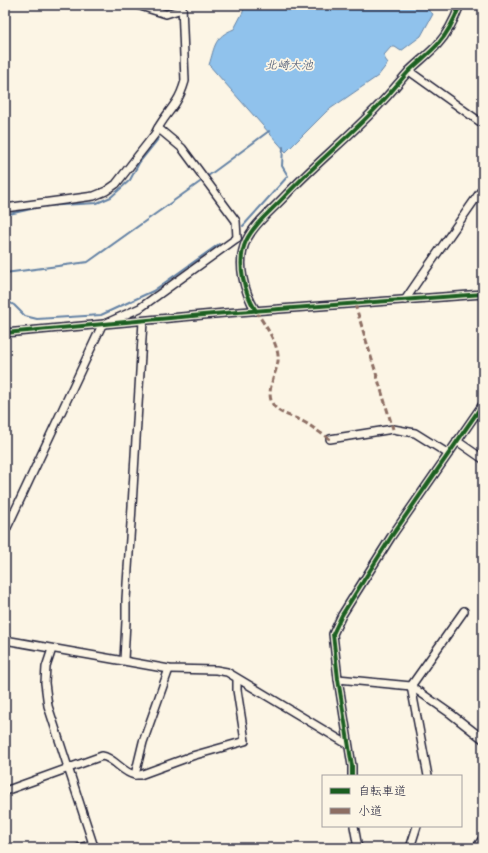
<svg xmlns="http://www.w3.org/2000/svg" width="488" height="853" viewBox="0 0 488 853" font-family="Kalam,'Klee One',sans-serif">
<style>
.water{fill:#90c2ec;stroke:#6482a5}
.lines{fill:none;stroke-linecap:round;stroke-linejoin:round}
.stream{stroke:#6482a5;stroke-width:2}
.minor-casing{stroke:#22223b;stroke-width:10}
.minor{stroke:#fcf5e5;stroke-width:7}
.quiet{stroke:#8d6e63;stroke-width:3;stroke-dasharray:6 3;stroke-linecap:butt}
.cycleway-casing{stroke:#fcf5e5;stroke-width:6}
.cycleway{stroke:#1b5e20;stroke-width:4}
.labels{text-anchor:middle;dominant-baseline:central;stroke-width:3.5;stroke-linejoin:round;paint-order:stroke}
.water-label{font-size:12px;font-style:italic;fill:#435270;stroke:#fcf5e5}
</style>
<rect width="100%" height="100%" fill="#fcf5e5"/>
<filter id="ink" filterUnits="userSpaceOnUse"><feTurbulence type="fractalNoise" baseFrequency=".025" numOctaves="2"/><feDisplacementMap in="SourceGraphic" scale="8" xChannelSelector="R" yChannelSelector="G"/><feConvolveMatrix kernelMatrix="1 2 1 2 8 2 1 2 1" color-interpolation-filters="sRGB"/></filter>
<g filter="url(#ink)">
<path class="water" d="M244 5H422L433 14 421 36 401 51 395 47H391L384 55 385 59 388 63 378 76 327 111 286 152 209 65C215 46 214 37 234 29L243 12Z"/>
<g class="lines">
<g class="stream">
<polyline points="208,176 269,131"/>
<polyline points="5,215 44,206 97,203 111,197 130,180 139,163 159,138"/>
<polyline points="243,226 288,176 282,166 283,147"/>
<polyline points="5,273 88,262 200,182"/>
<polyline points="5,300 14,305 25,316 37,319 101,315 153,291 219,244"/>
<polyline points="5,517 7,516"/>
</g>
<defs>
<g id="minor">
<polyline points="137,5 166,14 182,9"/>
<polyline points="409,71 483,124"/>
<polyline points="158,128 182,148 236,221 237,238"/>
<path d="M5 208 94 196 106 191 116 184 155 134C160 122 169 113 176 102 180 96 183 88 185 81L182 5"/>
<polyline points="405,300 420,278 483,188"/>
<path d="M256 311C244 292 236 263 246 241 254 224 272 210 285 196 315 164 349 137 379 105 390 94 399 82 409 71 418 62 429 54 438 44 448 33 455 18 460 5"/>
<polyline points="5,333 225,313 483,294"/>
<polyline points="330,439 393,429 415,433 447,453"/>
<polyline points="457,441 483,459"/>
<polyline points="5,532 102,325 140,308 237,238"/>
<polyline points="5,640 169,669 216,670 227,672 342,741 348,744"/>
<polyline points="52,649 46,667 45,683 48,706 93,844 96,848"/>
<polyline points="124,660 126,621 126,599 131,523 143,321"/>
<polyline points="338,679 411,686 451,714 483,739"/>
<polyline points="135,775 140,775 192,756 245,741 237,690 237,679"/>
<polyline points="352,776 352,766 338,679 333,634 342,615 391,537 483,404"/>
<polyline points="428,776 411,686 464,611"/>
<path d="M5 791 102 756C115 758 122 773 135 775L143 742 169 669"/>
<polyline points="354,826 358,848"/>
<polyline points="79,848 93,844"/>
<polyline points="410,848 417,826"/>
<polyline points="476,848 483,838"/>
</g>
</defs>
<use href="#minor" class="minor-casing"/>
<use href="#minor" class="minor"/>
<g class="quiet">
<polyline points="355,304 393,429"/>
<path d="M256 311C264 324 280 345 278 361 276 375 264 393 274 406 282 416 294 416 304 422 313 427 321 434 330 439"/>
</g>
<defs>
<g id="cycleway">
<path d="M256 311C244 292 236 263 246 241 254 224 272 210 285 196 315 164 349 137 379 105 390 94 399 82 409 71 418 62 429 54 438 44 448 33 455 18 460 5"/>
<polyline points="5,333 225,313 483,294"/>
<polyline points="352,776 352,766 338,679 333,634 342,615 391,537 483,404"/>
</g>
</defs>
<use href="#cycleway" class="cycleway-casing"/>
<use href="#cycleway" class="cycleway"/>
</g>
</g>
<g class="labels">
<g class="water-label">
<text x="289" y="65">北崎大池</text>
</g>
</g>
<rect width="488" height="853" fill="none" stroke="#fcf5e5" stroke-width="20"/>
<rect x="10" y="10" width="468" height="833" fill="none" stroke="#22223b" stroke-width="1.5" filter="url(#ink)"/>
<rect x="322" y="775" width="140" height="52" fill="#fcf5e5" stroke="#a5a1a1"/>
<rect x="330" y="788" width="20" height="6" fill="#1b5e20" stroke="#a5a1a1"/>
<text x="358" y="795" font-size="12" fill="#22223b">自転車道</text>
<rect x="330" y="808" width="20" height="6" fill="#8d6e63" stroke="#a5a1a1"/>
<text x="358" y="815" font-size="12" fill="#22223b">小道</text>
</svg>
